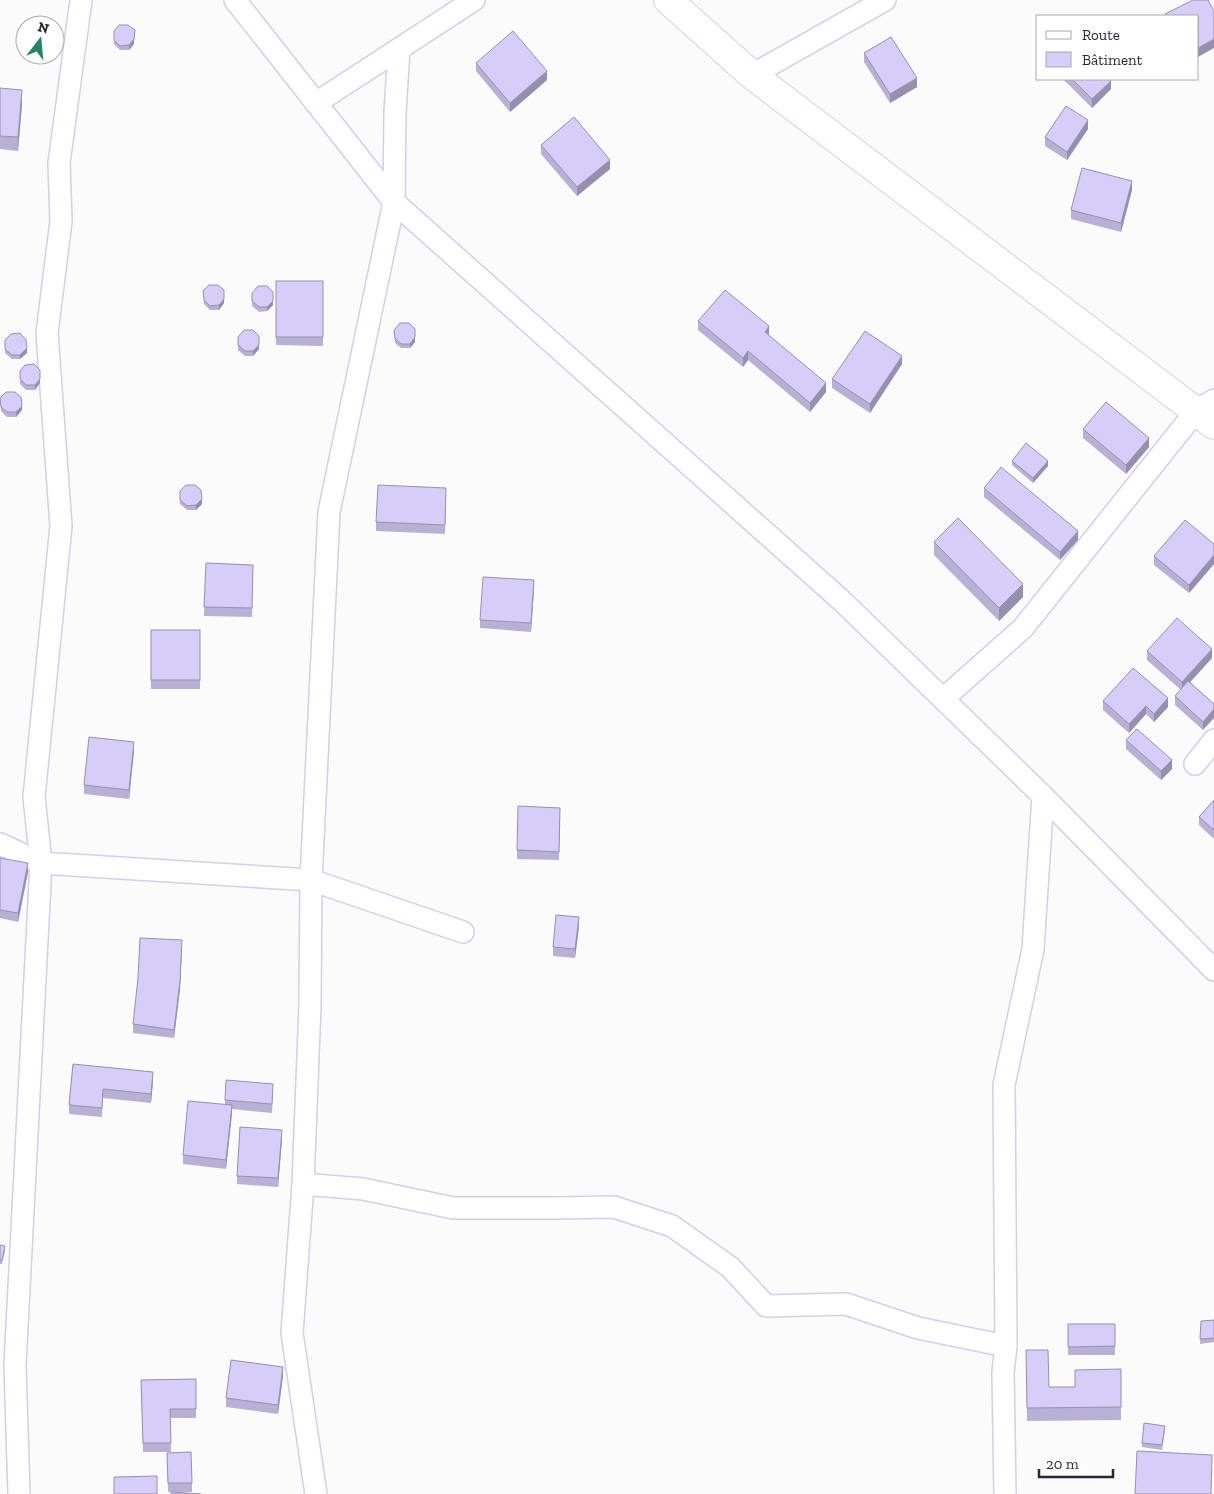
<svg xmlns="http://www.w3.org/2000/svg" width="1214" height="1494" viewBox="0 0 1214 1494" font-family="'Zilla Slab',serif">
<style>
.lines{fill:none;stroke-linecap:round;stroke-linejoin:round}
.street-casing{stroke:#d4cdef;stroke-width:24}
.highway-casing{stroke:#d4cdef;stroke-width:30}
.street{stroke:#fff;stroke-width:21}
.highway{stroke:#fff;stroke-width:28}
.wall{fill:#b8b0d5}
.shaded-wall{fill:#9690ae}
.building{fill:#d6cdf8;stroke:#9690ae}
</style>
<rect width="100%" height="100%" fill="#fbfbfb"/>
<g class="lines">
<defs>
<g id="street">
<polyline points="235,0 394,202 841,600 1043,796 1214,970"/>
<polyline points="752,75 885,0"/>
<polyline points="316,103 474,0"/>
<polyline points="943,699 1023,628 1196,411 1214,400"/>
<polyline points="1195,764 1214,740"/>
<polyline points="0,844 41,863 311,880 463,932"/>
<polyline points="303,1184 363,1189 453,1208 557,1208 614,1207 672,1226 730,1267 766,1306 846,1304 918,1328 1006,1346"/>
<polyline points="19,1494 15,1365 41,863 34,797 61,526 47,333 61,221 59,163 81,0"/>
<polyline points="316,1494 292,1333 303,1184 310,1005 311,880 329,512 394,202 395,113 399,49"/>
<polyline points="1005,1494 1003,1372 1006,1346 1004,1085 1033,949 1043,796"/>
</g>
<polyline id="highway" points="668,0 752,75 1214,425"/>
</defs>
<use href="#street" class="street-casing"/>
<use href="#highway" class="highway-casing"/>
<use href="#street" class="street"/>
<use href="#highway" class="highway"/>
</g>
<g class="wall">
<polygon points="135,30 134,44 129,50 120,50 114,44 114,31"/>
<polygon points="864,53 917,87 890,103 864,62"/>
<polygon points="476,63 547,80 510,112 476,71"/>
<polygon points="1063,79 1109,79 1111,89 1092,108"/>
<polygon points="0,88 22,104 18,151 0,149"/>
<polygon points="1088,129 1067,160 1045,146 1045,137"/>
<polygon points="541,145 610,169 577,196 541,154"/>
<polygon points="1132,190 1121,232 1071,219 1071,210"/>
<polygon points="276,281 323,281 323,346 276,345"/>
<polygon points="203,291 224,303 219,310 210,310 204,304"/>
<polygon points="252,293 273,305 267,311 259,312 252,306"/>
<polygon points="698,321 769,335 826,392 810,412 748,360 743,367 698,330"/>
<polygon points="394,330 415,342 410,348 401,348 395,343"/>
<polygon points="238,337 259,349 253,356 245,356 238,350"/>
<polygon points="5,340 27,353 20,359 12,359 5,353"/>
<polygon points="902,364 870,413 832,388 832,379"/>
<polygon points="20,371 40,383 35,390 26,390 20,384"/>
<polygon points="0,398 22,410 16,417 7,417 1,411"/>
<polygon points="1083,429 1149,447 1126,474 1083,438"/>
<polygon points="1012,461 1048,466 1033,483 1012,465"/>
<polygon points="984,488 1078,540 1060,560 984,497"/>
<polygon points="180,491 202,504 196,510 187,510 180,504"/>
<polygon points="446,497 445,534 376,531 376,522"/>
<polygon points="934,542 1023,597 999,621 934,555"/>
<polygon points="1214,544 1214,564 1189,593 1154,565 1154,556"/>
<polygon points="206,563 253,565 252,617 204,616"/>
<polygon points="534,589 531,632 480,628 480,620"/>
<rect x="151" y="630" width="49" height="59"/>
<polygon points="1147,651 1212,658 1190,682 1214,704 1203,730 1175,705 1175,696 1181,690 1147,660"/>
<polygon points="1103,701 1168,707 1154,722 1146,714 1129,733 1103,710"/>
<polygon points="1126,740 1172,769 1161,780 1126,749"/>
<polygon points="134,751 129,799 84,794 84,785"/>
<polygon points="1214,800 1214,839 1199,825 1199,817"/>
<polygon points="560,817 559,860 517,859 517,850"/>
<polygon points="0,858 28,872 18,922 0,918"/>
<polygon points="579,926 575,958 553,956 553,947"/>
<polygon points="182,949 180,989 174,1038 133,1033 133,1024"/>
<polygon points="73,1064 153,1081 151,1103 103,1098 102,1117 69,1114 69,1105"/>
<polygon points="273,1093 272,1113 232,1109 226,1169 183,1164 183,1155 225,1104 225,1100"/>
<polygon points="282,1139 278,1187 237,1184 237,1176"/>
<polygon points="0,1245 5,1251 2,1264 0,1264"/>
<polygon points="1214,1320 1214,1342 1200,1344 1201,1321"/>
<polygon points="1068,1324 1115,1346 1115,1355 1068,1355"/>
<polygon points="1026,1350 1049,1387 1075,1387 1121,1407 1121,1420 1027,1421"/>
<polygon points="283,1376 278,1414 226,1407 226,1398"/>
<polygon points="196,1379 196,1418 170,1418 171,1452 143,1452 141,1380"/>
<polygon points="1165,1430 1162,1450 1142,1447 1142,1443"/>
<polygon points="167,1453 192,1483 192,1492 168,1492"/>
</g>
<g class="shaded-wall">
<polygon points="134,39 134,44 129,50 129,45"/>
<polygon points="1214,39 1214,48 1198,57 1198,48"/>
<polygon points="547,71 547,80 510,112 510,103"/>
<polygon points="917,78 917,87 890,103 890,94"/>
<polygon points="1111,81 1111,89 1092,108 1092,99"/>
<polygon points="22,90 22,104 18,151 18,137"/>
<polygon points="1088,120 1088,129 1067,160 1067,152"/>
<polygon points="610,160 610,169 577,196 577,187"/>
<polygon points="1132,181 1132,190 1121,232 1121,223"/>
<polygon points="224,299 224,303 219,310 219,305"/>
<polygon points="273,301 273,305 267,311 267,307"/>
<polygon points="769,326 769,335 765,332"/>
<polygon points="415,337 415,342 410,348 410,344"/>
<polygon points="259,345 259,349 253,356 253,351"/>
<polygon points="27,348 27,353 20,359 20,355"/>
<polygon points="748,351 748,360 743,367 743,358"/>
<polygon points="902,356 902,364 870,413 870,404"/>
<polygon points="40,379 40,383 35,390 35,385"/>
<polygon points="826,383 826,392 810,412 810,403"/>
<polygon points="22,406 22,410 16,417 16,412"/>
<polygon points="1149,438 1149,447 1126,474 1126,465"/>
<polygon points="1048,461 1048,466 1033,483 1033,478"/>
<polygon points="202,499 202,504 196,510 196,505"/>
<polygon points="1078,531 1078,540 1060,560 1060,552"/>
<polygon points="1214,555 1214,564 1189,593 1189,585"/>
<polygon points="534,580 534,589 531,632 531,623"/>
<polygon points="1023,584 1023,597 999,621 999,608"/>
<polygon points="1212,649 1212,658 1182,691 1182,682"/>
<polygon points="1168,698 1168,707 1154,722 1154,714"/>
<polygon points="1146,706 1146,714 1129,733 1129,724"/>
<polygon points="1214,709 1214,718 1203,730 1203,722"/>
<polygon points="134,742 134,751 129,799 129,790"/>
<polygon points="1172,760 1172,769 1161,780 1161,771"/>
<polygon points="28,863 28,872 18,922 18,913"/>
<polygon points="579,917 579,926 575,958 575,949"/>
<polygon points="182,940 180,989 174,1038 174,1030"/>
<polygon points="153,1072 153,1081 151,1103 151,1094"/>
<polygon points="232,1105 232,1114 226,1169 226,1160"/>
<polygon points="282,1130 282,1139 278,1187 278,1178"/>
<polygon points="283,1367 283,1376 278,1414 278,1405"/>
</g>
<g class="building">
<polygon points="1193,0 1208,0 1214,11 1214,39 1198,48 1198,16 1166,16 1165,14"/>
<polygon points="119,25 128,25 135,30 134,39 129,45 120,46 114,40 114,31"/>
<polygon points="513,31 547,71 510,103 476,63"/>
<polygon points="891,37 917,78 890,94 864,53"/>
<polygon points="1072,79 1109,79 1111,81 1092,99"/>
<polygon points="0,88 22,90 18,137 0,136"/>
<polygon points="1066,106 1088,120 1067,152 1045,137"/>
<polygon points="574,117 610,160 577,187 541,145"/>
<polygon points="1082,168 1132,181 1121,223 1071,210"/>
<rect x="276" y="281" width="47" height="56"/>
<polygon points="209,285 218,285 224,290 224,299 219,305 210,306 204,300 203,291"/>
<polygon points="258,286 267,286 273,292 273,301 267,307 259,307 252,301 252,293"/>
<polygon points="725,290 769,326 765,332 826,383 810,403 748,351 743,358 698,321"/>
<polygon points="400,323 409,323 415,329 415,337 410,344 401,344 395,338 394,330"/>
<polygon points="244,330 253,330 259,336 259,345 253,351 245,351 238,345 238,337"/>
<polygon points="865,331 902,356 870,404 832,379"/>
<polygon points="20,333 26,340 27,348 20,355 12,355 5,349 5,340 11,334"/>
<polygon points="34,364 40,370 40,379 35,385 26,385 20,379 20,371 25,365"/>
<polygon points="6,392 15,392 21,397 22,406 16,412 7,412 1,407 0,398"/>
<polygon points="1106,402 1149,438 1126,465 1083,429"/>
<polygon points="1026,443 1048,461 1033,478 1012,461"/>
<polygon points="1001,467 1078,531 1060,552 984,488"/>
<polygon points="186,485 195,485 201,490 202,499 196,505 187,506 180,500 180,491"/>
<polygon points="378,485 446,488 445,525 376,522"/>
<polygon points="958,518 1023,584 999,608 934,542"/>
<polygon points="1185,520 1214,544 1214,555 1189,585 1154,556"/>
<polygon points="206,563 253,565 252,608 204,607"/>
<polygon points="483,577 534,580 531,623 480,620"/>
<polygon points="1177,618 1212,649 1182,682 1147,651"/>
<rect x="151" y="630" width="49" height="50"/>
<polygon points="1133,668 1168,698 1154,714 1146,706 1129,724 1103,701"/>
<polygon points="1188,681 1214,704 1214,709 1203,722 1175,696"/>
<polygon points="1137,729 1172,760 1161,771 1126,740"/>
<polygon points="89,737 134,742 129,790 84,785"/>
<polygon points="1214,800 1214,830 1199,817"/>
<polygon points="518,806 560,808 559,852 517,850"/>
<polygon points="0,858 28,863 18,913 0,910"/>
<polygon points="556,915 579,917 575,949 553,947"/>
<polygon points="140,938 182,940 180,981 174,1030 133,1024 138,978"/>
<polygon points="73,1064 153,1072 151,1094 103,1089 102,1108 69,1105"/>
<polygon points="226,1080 273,1084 272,1104 225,1100"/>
<polygon points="188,1101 232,1105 226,1160 183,1155"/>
<polygon points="240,1127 282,1130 278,1178 237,1176"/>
<polygon points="0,1245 5,1246 2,1260 0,1260"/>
<polygon points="1214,1320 1214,1338 1200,1339 1201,1321"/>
<polygon points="1068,1324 1115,1324 1115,1346 1068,1347"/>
<polygon points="1026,1350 1048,1350 1049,1387 1075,1387 1075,1370 1121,1369 1121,1407 1027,1408"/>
<polygon points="231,1360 283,1367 278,1405 226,1398"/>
<polygon points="196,1379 196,1409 170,1409 171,1443 143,1443 141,1380"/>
<polygon points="1144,1423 1165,1426 1162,1445 1142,1443"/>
<polygon points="1137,1451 1212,1455 1211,1494 1135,1494"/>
<polygon points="191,1452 192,1483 168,1483 167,1453"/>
<polygon points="157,1476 157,1494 114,1494 114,1477"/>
<polygon points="171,1492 201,1494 171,1494"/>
</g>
<rect x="1036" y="15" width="162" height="65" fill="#ffffff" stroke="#aaa9ae"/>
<rect x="1046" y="31" width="25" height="8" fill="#ffffff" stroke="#aaa9ae"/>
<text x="1082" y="40" font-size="15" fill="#2a2734">Route</text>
<rect x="1046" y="52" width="25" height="15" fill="#d6cdf8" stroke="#aaa9ae"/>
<text x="1082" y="65" font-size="15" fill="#2a2734">Bâtiment</text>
<g transform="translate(40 40) rotate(16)"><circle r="24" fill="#ffffff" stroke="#aaa9ae"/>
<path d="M0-4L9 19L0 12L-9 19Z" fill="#238762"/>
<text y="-8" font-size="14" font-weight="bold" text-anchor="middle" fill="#2a2734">N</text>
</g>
<path d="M1039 1469v8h74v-8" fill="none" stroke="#2a2734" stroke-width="2.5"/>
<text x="1046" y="1469" font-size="15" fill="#2a2734" stroke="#ffffff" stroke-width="4" paint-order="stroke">20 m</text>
</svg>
